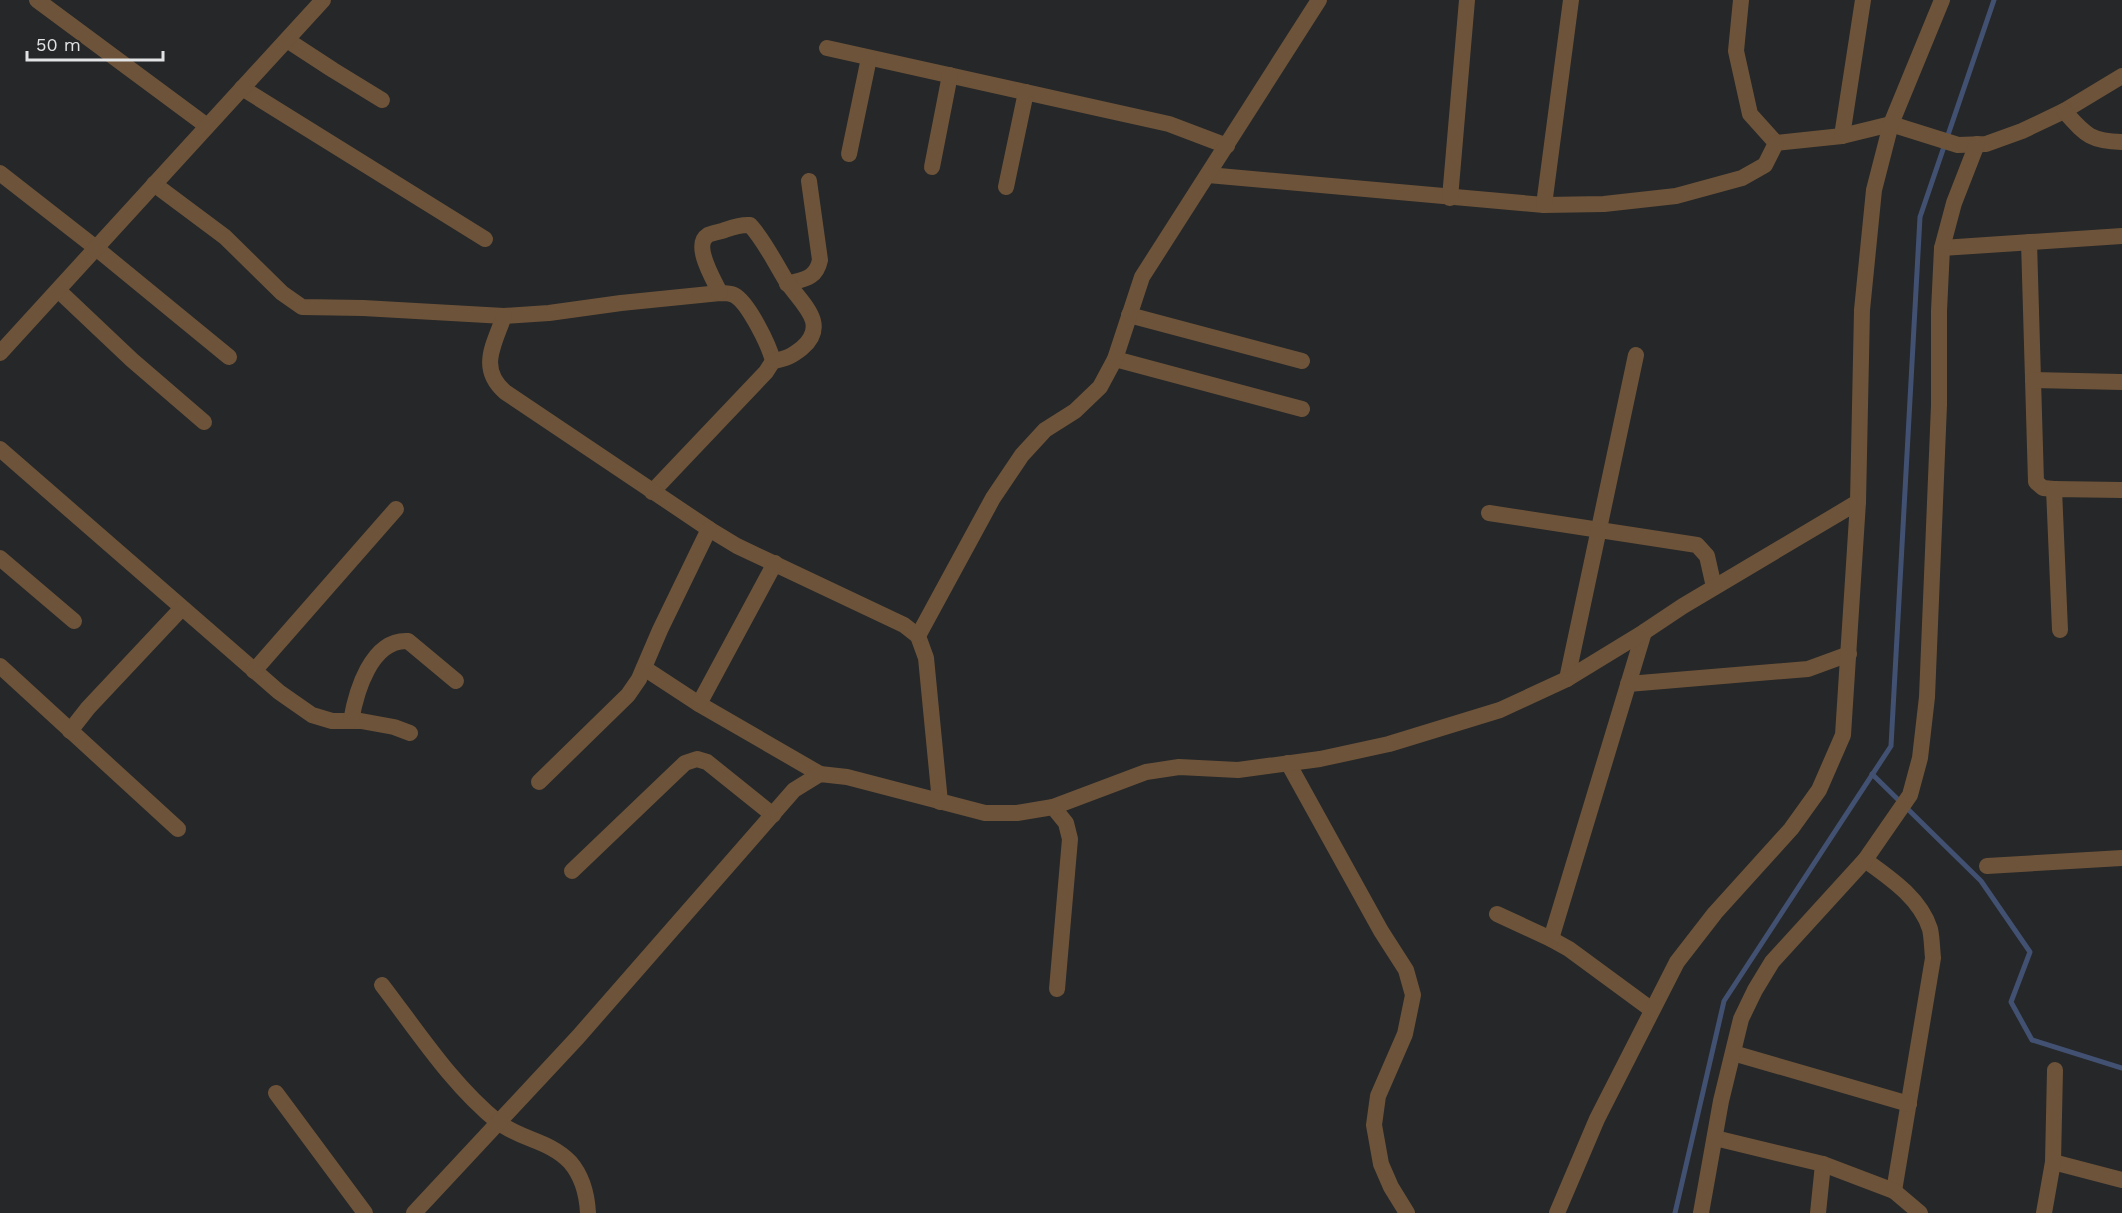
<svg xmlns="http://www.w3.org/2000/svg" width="2122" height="1213" viewBox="0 0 2122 1213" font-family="'Work Sans',sans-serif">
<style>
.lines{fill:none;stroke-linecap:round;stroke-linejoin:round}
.stream{stroke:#425171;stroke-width:5}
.minor{stroke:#6d5339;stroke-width:16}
.tertiary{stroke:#6d5339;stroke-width:16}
</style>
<rect width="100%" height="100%" fill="#252729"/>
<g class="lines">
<g class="stream">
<polyline points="1872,774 1981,881 2030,952 2011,1002 2032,1040 2122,1068"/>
<polyline points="1675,1213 1724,1001 1891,746 1920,217 1994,0"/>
</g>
<g class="minor">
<polyline points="37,0 207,126"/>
<polyline points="1741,0 1736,51 1750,114 1776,143 1842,136 1891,124 1958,145 1986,144 2022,131 2064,111 2122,76"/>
<polyline points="287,40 333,70 382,100"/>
<polyline points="827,48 1169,124 1227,146"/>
<polyline points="242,88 485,239"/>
<path d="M2064 111C2085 134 2089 141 2122 142"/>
<polyline points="1842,136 1863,0"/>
<polyline points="849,154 869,58"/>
<polyline points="932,167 950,75"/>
<polyline points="0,173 96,248 229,357"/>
<polyline points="1208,175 1544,205 1604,204 1676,196 1742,178 1765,165 1776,143"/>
<path d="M154 184 225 237 282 293 302 307 363 308 504 316 549 313 621 303 720 293C724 293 730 293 734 295 748 302 769 345 773 361L766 372 652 492"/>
<polyline points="1006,187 1026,92"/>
<polyline points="1450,198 1467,0"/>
<polyline points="1544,205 1571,0"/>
<polyline points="2029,242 2036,482 2043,488 2054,489"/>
<polyline points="1942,248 2122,236"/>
<path d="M787 284C804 279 816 279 820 260L809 181"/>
<polyline points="58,290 132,360 204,422"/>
<path d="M720 293C714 280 692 245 708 235 712 233 718 232 722 231 731 228 740 224 750 225 764 240 774 261 785 279 799 302 831 323 802 348 792 356 786 359 773 361"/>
<polyline points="1129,315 1302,361"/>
<path d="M504 316C494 345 478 368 505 392L709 529 737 546 904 625 918 636 926 658 940 802"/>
<polyline points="0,353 323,0"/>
<polyline points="1115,359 1302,409"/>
<polyline points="2033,380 2122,382"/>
<polyline points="0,449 279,692 312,715 332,721 361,721 394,727 410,733"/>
<polyline points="1489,513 1697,545 1707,556 1714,587"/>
<polyline points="0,558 74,621"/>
<polyline points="2060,630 2054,489 2122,490"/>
<polyline points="918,636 993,498 1022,455 1045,430 1075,411 1100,387 1115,359 1142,277 1319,0"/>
<polyline points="0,666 178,829"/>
<polyline points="644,668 699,704 820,774"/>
<polyline points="254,671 396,509"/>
<polyline points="1567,679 1636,355"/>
<polyline points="1628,684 1808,669 1849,654"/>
<polyline points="699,704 775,563"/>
<path d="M351 721C356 692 371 639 408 641L456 681"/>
<polyline points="70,731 88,708 182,608"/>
<polyline points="1288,763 1381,931 1406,970 1413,995 1405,1034 1378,1096 1374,1125 1381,1164 1391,1187 1407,1213"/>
<polyline points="539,782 628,695 639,679 660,630 709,529"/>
<polyline points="1053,807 1066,823 1070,839 1057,989"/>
<path d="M1865 860C1890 878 1920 898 1930 929 1932 938 1932 949 1933 958L1894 1191"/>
<polyline points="1987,866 2122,858"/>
<polyline points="572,871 685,763 697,759 707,762 773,815"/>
<polyline points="1497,914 1551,939 1569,949 1652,1010"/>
<polyline points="1551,939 1644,632"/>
<path d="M382 985C418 1032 452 1085 498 1122 521 1140 549 1140 570 1162 583 1177 587 1194 588 1213"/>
<polyline points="1733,1053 1909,1104"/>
<polyline points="276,1093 365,1213"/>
<polyline points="1715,1138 1823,1164 1894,1191 1920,1213"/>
<polyline points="2053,1162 2122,1180"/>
<polyline points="414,1213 578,1037 794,790 820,774 847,777 985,813 1017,813 1053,807 1146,772 1179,767 1238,770 1320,759 1389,744 1500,710 1567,679 1644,632 1683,606 1858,502"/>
<polyline points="1701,1213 1721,1101 1741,1019 1755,990 1772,962 1865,860 1910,795 1920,758 1927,697 1939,405 1939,311 1942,248 1954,203 1977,144"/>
<polyline points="1818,1213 1823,1164"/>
<polyline points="2044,1213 2053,1162 2055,1070"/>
</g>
<polyline class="tertiary" points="1557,1213 1597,1119 1677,962 1715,913 1791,829 1819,790 1843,735 1858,502 1862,310 1874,190 1891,124 1942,0"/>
</g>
<path d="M27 51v9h136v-9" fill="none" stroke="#e1e3e4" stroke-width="3"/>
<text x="36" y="51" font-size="18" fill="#e1e3e4" stroke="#252729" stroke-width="4.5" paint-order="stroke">50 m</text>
</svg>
